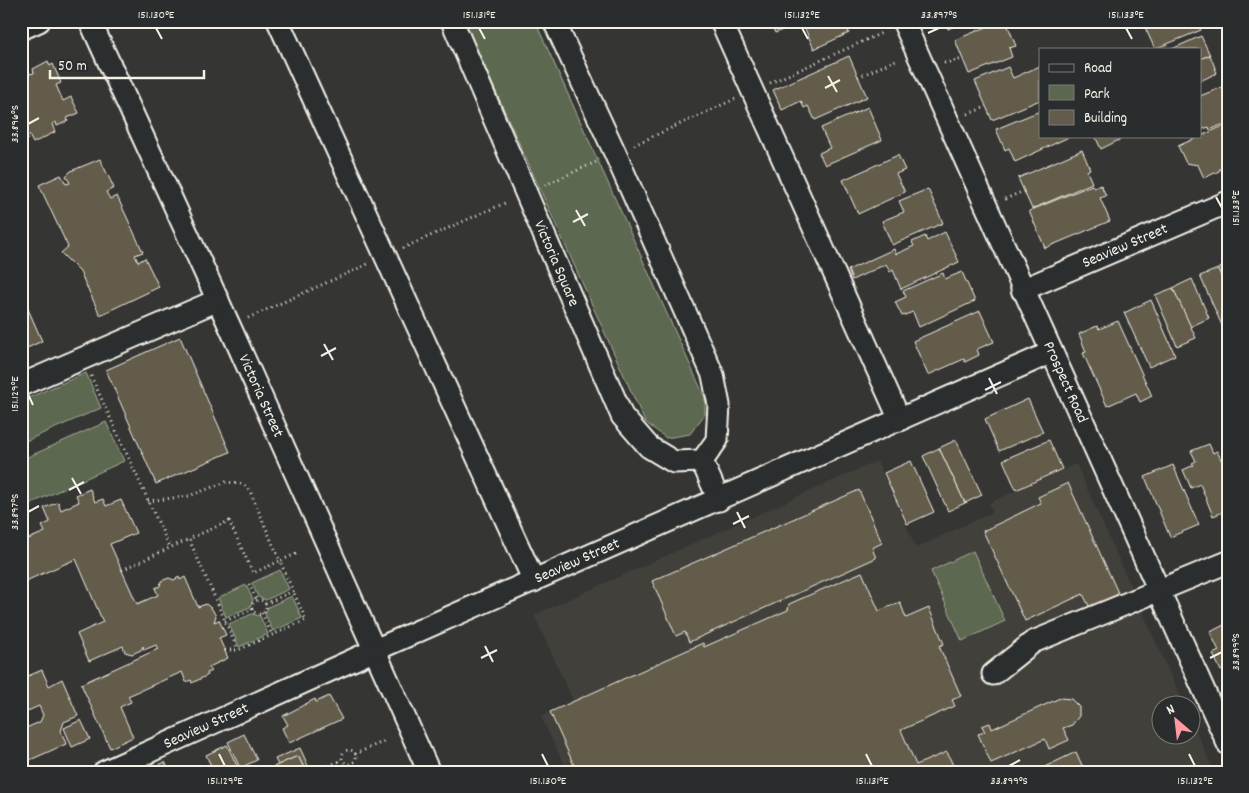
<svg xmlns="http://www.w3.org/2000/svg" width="1249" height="793" viewBox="0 0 1249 793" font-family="Dekko,sans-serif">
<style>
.built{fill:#43413b}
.green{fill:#5c674f;stroke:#a8ac9c}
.building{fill:#635c4c;stroke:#f4f1e8}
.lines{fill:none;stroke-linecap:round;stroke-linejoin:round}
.minor-casing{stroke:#f4f1e8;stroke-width:25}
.path{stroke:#f4f1e8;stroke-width:3;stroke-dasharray:1 4;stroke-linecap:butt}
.minor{stroke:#2a2d2e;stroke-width:21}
.ticks{fill:none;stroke:#f4f1e8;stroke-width:2}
.labels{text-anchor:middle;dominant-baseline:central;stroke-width:5;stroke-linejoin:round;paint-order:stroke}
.street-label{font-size:16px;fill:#f4f1e8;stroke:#2a2d2e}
.neatline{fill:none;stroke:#f4f1e8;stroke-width:2}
.ticks-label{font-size:12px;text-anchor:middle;fill:#f4f1e8}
</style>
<rect width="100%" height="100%" fill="#353634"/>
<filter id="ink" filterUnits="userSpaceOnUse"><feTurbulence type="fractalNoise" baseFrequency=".02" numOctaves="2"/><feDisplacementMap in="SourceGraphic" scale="10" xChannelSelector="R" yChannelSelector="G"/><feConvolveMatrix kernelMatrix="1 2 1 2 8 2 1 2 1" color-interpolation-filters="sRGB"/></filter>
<g filter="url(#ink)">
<polygon class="built" points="877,461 916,548 993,512 989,503 1076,464 1184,705 1162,706 1162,736 1192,736 1192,722 1214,772 568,772 541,717 573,700 534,615"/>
<g class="green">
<polygon points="464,21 535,21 705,398 705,414 690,434 666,438 645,422"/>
<polygon points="86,373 101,408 21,443 21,401"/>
<polygon points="106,422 124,461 21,508 21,460"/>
<polygon points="973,551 1005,621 962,641 931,571"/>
<polygon points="280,570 289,589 266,600 258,597 252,583"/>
<polygon points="246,585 253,600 250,607 226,617 218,598"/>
<polygon points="292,596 302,618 273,631 265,614 268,607"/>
<polygon points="252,614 260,616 268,634 239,647 229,624"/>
</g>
<g class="building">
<polygon points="774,21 844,21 849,33 814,49 802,22 775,33 771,23"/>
<polygon points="945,21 966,21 948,29"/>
<polygon points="1001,21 1006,21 1016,46 1009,48 1012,57 969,74 955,40"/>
<polygon points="1142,21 1197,21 1201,30 1155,49"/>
<polygon points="1201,36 1210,55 1200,59 1200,49 1172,49"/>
<polygon points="1210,55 1217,73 1200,81 1200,59"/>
<polygon points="849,56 867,97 815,120 808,106 804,108 801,101 782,110 773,90"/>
<polygon points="48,61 50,66 53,64 61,83 56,85 63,101 71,97 79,113 67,118 68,121 57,126 56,122 52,124 55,132 33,143 29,135 26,136 28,139 21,142 21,66 26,64 30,74 34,73 33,69"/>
<polygon points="1040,66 1040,100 992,120 975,81 1008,67 1013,78"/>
<polygon points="1225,86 1228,93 1228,122 1210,130 1209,127 1200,130 1200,96"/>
<polygon points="868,107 882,140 825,165 819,153 830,148 821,128"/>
<polygon points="1040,111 1040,136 1071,136 1015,162 1009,148 1005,150 996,129"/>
<polygon points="1228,124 1228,171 1223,173 1221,167 1219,171 1204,178 1198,165 1186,163 1178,146"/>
<polygon points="1095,136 1120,136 1121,139 1101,149"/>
<polygon points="1082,150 1090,169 1087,171 1092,183 1032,209 1018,178"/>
<polygon points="898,155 905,170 896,174 905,192 858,214 843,180"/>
<polygon points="100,159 114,188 106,192 110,199 117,196 143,252 135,255 138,262 145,258 159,287 100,315 80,272 61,253 68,247 39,185 61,175 66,184 70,183 66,176 71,171"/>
<polygon points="1092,185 1094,188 1101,185 1106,196 1100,198 1110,221 1045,248 1029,211"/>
<polygon points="928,189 943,223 892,245 882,221 904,212 899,201"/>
<polygon points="945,232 959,262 901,289 893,270 890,272 886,264 852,280 848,270 894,249 896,254 914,246 912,242 925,236 927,241"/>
<polygon points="1228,264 1228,292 1218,269"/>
<polygon points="1218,269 1228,292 1228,328 1224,330 1200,276"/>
<polygon points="962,272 975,301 919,327 913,312 902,316 895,302 906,297 903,291 943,273 945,279"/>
<polygon points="1192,279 1209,318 1190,327 1173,288"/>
<polygon points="1173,288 1196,338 1177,346 1155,295"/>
<polygon points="21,293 42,341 21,351"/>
<polygon points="1151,300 1175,355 1149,367 1124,313"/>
<polygon points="980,311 994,342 977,349 979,355 965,362 964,359 928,375 913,341"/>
<polygon points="1118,321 1152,396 1140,402 1136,393 1107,406 1083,353 1086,352 1079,334 1097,326 1099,329"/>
<polygon points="180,337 230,452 156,484 106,370"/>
<polygon points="1028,399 1043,432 999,451 985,419"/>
<polygon points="956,440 982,495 965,503 939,448"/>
<polygon points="1049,440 1062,469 1016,490 1003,460"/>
<polygon points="1209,444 1213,453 1217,451 1228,474 1228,510 1213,516 1200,484 1191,488 1183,470 1194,465 1192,463 1196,461 1191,451"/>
<polygon points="939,448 965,503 948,511 923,456"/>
<polygon points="911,461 934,512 907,524 884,473"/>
<polygon points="1173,465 1199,525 1170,537 1145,477"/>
<polygon points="1068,483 1119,595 1090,608 1083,594 1025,621 983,531 1041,503 1038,497"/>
<polygon points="90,489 95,502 103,499 106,506 121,500 136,533 110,544 137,604 158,595 155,588 160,586 161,581 169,578 174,580 179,577 180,580 185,577 198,607 206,604 212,609 216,616 214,622 219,620 226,635 219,638 228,658 209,667 211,671 207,673 208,675 192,683 191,680 186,682 182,672 128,696 131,702 120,707 133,737 110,748 81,684 158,649 156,645 144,650 143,646 141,650 132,654 125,652 123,646 89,661 77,634 103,622 76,559 21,583 21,542 45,532 42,526 50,522 44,508 58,502 61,510 79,502 76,495"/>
<polygon points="859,490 882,543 872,548 876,558 689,642 685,632 676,636 652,581"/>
<polygon points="862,572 879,611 900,602 906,618 929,608 944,644 939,646 961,696 952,700 955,706 901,730 916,765 947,752 956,772 577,772 550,712 703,643 704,647 788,610 789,604"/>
<polygon points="1228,623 1228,668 1221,671 1213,654 1219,651 1210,632"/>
<polygon points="21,645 27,656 21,658"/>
<polygon points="42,670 49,686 62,679 78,716 64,722 61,731 66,744 21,764 21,730 40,722 43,715 39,706 21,714 21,679"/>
<polygon points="329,696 342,719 289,743 282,728 288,725 283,716 315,699 316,702"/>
<polygon points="1060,698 1071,699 1079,707 1079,716 1072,725 1063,728 1069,740 1049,749 1045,739 991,763 978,734 985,732 982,726 990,723 992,729"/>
<polygon points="81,720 90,739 72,747 64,728"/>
<polygon points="244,734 257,760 240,768 228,742"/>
<polygon points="227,745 240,772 214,772 206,755"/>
<polygon points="300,748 309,768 305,770 298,756 278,765 275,759"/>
<polygon points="1076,752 1085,772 1034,772"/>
<polygon points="298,756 305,770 310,768 312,772 262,772"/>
<polygon points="165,762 170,772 144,772"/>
</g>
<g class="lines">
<defs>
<g id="minor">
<path id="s1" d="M90 21 230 327 429 772"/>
<polyline points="278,21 534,581"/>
<path id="s2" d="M452 21 622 416 649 447 674 462 702 461"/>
<polyline points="554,21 615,153 713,375 719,405 717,440 702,461"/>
<polyline points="721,21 900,420"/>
<path id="s3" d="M903 21 1228 744"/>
<polyline points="21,29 39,21"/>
<path id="s4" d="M1022 290 1228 202"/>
<polyline points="21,385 218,300"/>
<polyline points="702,461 719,500"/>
<polyline points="993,674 1033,642 1228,562"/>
<path id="s5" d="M104 772 375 650 1050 353"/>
</g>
</defs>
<use href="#minor" class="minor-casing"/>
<g class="path">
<polyline points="944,63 963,59"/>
<polyline points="858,77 896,60"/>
<polyline points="770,83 884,32"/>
<polyline points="968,114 986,107"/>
<polyline points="634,145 735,99"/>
<polyline points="545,185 596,162"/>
<polyline points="1005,199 1024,191"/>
<polyline points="403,248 507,202"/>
<polyline points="248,318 368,264"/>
<polyline points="91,376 170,548"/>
<polyline points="148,501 189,496 226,482 243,484 250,491 280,561 253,573 229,521 189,539"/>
<polyline points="122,570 189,539 238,650"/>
<polyline points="249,584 257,601"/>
<circle cx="259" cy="607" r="7"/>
<polyline points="265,604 293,591 280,561 298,553"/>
<polyline points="262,613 272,635"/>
<polyline points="225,621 253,609"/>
<polyline points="225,650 238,650 306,620 293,591"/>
<circle cx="349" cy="757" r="7"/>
<polyline points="355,754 385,741"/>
<polyline points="315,772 342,760"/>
</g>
<use href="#minor" class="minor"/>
</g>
</g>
<path class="ticks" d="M156 28 162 39M479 28 485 39M802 28 808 39M1126 28 1132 39M928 33 939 28M828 76 837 92M825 88 840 80M28 124 39 118M1216 197 1222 208M576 210 585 226M573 222 588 214M324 344 333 360M321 356 336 348M989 378 997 394M985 390 1001 382M28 394 33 405M72 478 81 494M69 490 84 482M28 512 39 506M737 512 745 528M733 524 749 516M485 646 493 662M481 658 497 650M1210 658 1222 652M219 754 225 766M542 754 548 766M866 754 872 766M1189 754 1195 766M1009 766 1020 760"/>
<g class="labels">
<g class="street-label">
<text stroke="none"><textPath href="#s4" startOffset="112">Seaview Street</textPath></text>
<text stroke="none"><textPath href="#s2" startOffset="264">Victoria Square</textPath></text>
<text stroke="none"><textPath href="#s3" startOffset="396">Prospect Road</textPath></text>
<text stroke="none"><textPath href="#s1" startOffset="412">Victoria Street</textPath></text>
<text stroke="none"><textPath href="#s5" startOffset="518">Seaview Street</textPath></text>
<text stroke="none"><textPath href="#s5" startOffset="112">Seaview Street</textPath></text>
</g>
</g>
<rect width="1249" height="793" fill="none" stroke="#2a2d2e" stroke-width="55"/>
<rect x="1039" y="48" width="162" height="90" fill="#2a2d2e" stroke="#7b7b78"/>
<rect x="1049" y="64" width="25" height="8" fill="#2a2d2e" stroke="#7b7b78"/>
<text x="1084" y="72" font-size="15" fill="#f4f1e8">Road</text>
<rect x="1049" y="85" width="25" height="15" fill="#5c674f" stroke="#7b7b78"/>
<text x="1084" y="98" font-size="15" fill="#f4f1e8">Park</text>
<rect x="1049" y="110" width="25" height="15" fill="#635c4c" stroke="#7b7b78"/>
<text x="1084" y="122" font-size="15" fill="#f4f1e8">Building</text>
<g transform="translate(1176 720) rotate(332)"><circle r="24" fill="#2a2d2e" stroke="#7b7b78"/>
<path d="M0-4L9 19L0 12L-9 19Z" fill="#ff9aa2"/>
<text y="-8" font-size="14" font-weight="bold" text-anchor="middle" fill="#f4f1e8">N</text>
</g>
<path d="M50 70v8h154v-8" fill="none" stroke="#f4f1e8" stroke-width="2.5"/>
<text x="58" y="70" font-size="15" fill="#f4f1e8" stroke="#2a2d2e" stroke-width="4" paint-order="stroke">50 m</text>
<rect x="28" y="28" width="1194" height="738" class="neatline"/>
<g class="ticks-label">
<text x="156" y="18">151.130°E</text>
<text x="479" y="18">151.131°E</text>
<text x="802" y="18">151.132°E</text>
<text x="939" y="18">33.897°S</text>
<text x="1126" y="18">151.133°E</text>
<text transform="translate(14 124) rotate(-90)" y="4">33.896°S</text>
<text transform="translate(1235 208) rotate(-90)" y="4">151.133°E</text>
<text transform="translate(14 394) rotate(-90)" y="4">151.129°E</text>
<text transform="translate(14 512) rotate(-90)" y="4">33.897°S</text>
<text transform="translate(1235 652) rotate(-90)" y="4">33.899°S</text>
<text x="225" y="784">151.129°E</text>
<text x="548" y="784">151.130°E</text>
<text x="872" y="784">151.131°E</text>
<text x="1009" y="784">33.899°S</text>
<text x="1195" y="784">151.132°E</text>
</g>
</svg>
